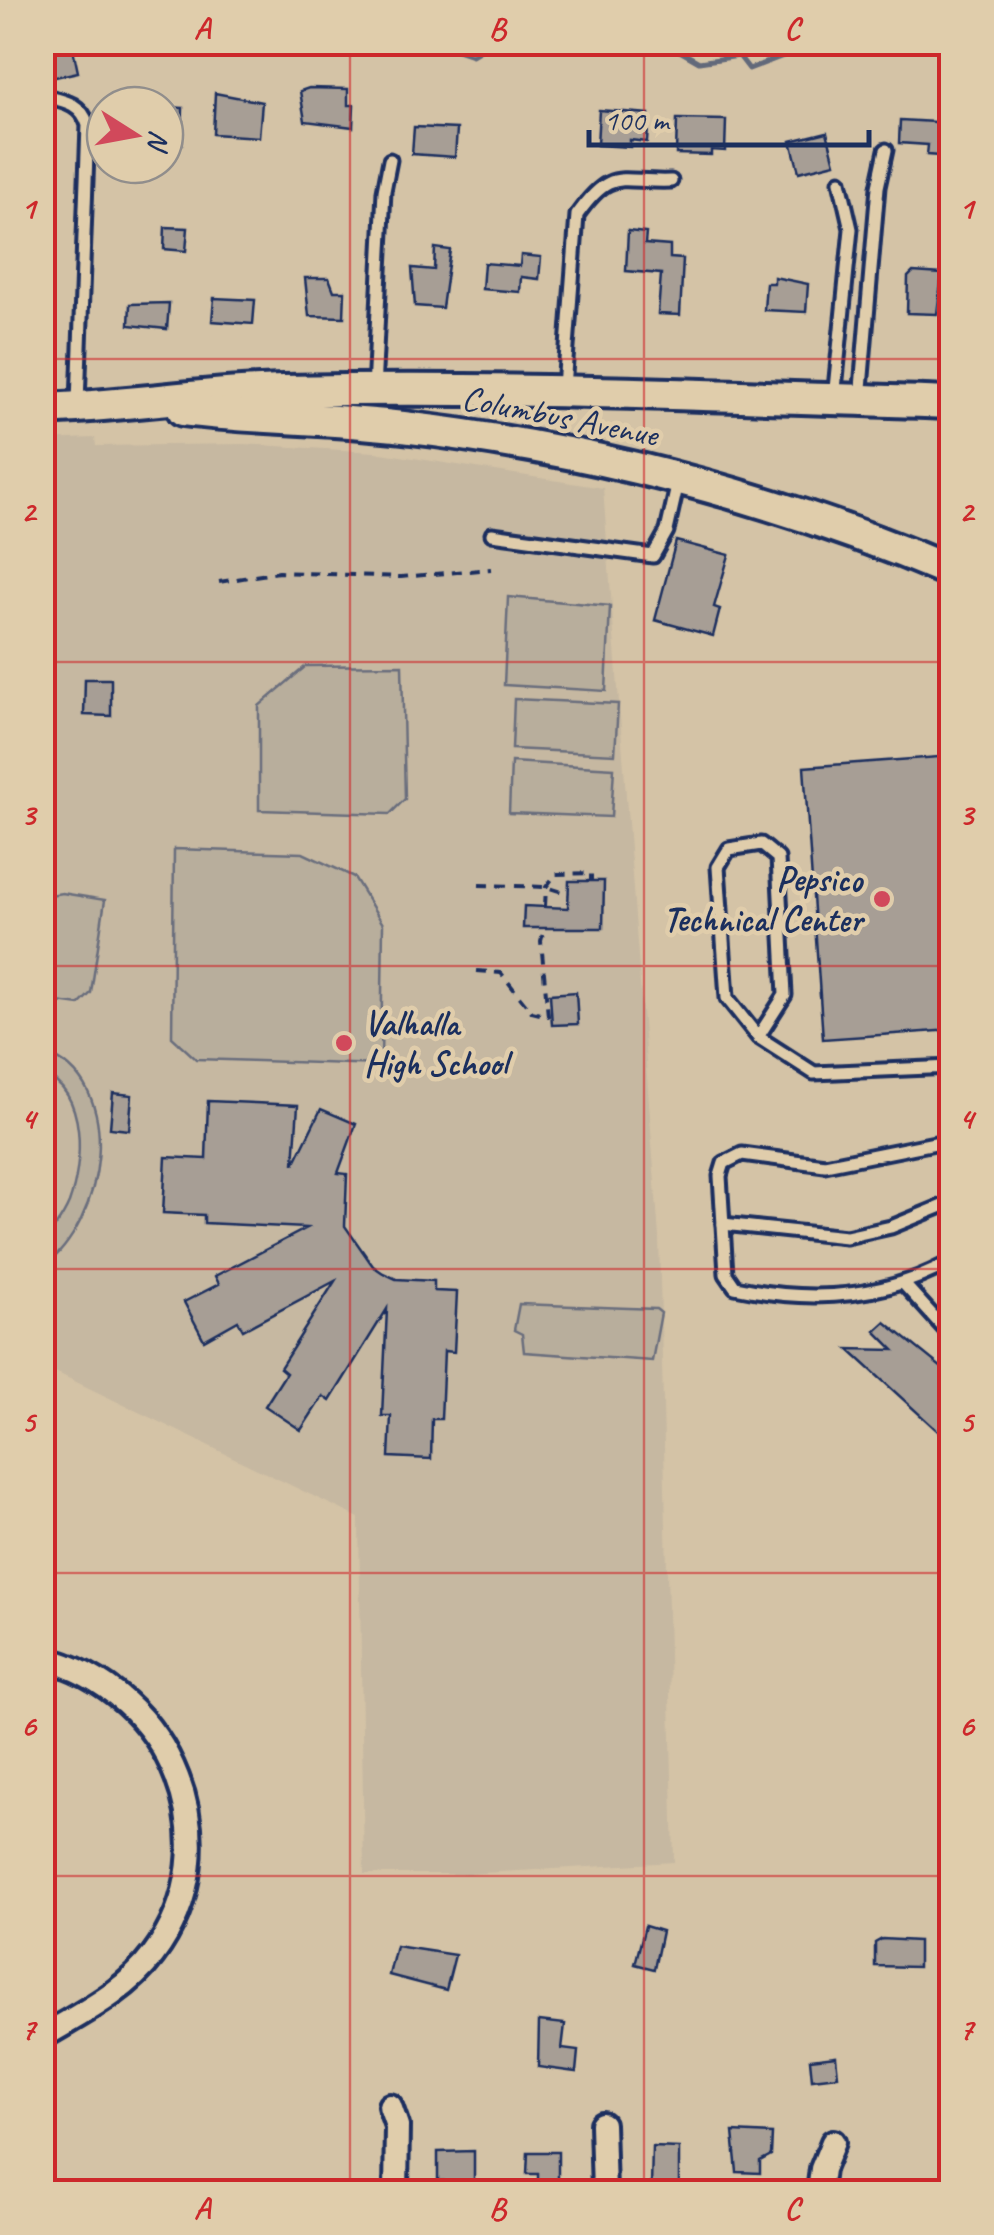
<svg xmlns="http://www.w3.org/2000/svg" width="994" height="2235" viewBox="0 0 994 2235" font-family="Caveat,sans-serif">
<style>
.built{fill:#c6b8a1}
.green{fill:#b8ae9c;stroke:#6a6e7d;stroke-width:2.5}
.lines{fill:none;stroke-linecap:round;stroke-linejoin:round}
.stream{stroke:#62697a;stroke-width:5}
.building{fill:#a79e95;stroke:#1b2f5e;stroke-width:2.5}
.lane-casing{stroke:#1b2f5e;stroke-width:19}
.street-casing{stroke:#1b2f5e;stroke-width:30}
.secondary-casing{stroke:#1b2f5e;stroke-width:38}
.path{stroke:#1b2f5e;stroke-width:4;stroke-dasharray:10 8;stroke-linecap:butt}
.lane{stroke:#e0cdab;stroke-width:11}
.street{stroke:#e0cdab;stroke-width:22}
.secondary{stroke:#e0cdab;stroke-width:30}
.grid{fill:none;stroke:#cd282b;stroke-width:2.5;stroke-opacity:0.55}
.poi-dot{fill:#d1495b;stroke:#e0cdab;stroke-width:4}
.labels{text-anchor:middle;dominant-baseline:central;stroke-width:9;stroke-linejoin:round;paint-order:stroke}
.street-label{font-size:35px;fill:#1b2f5e;stroke:#e0cdab}
.poi-label{font-size:35px;font-weight:bold;fill:#1b2f5e;stroke:#e0cdab;text-anchor:end}
.neatline{fill:none;stroke:#cd282b;stroke-width:4}
.grid-label{font-size:32px;text-anchor:middle;font-weight:bold;fill:#cd282b}
</style>
<rect width="100%" height="100%" fill="#d4c3a6"/>
<filter id="ink" filterUnits="userSpaceOnUse"><feTurbulence type="fractalNoise" baseFrequency=".01" numOctaves="2"/><feDisplacementMap in="SourceGraphic" scale="20" xChannelSelector="R" yChannelSelector="G"/><feConvolveMatrix kernelMatrix="1 2 1 2 8 2 1 2 1" color-interpolation-filters="sRGB"/></filter>
<g filter="url(#ink)">
<polygon class="built" points="95,438 96,446 243,444 375,452 603,488 659,1237 674,1862 465,1874 364,1874 359,1518 43,1366 42,440"/>
<g class="green">
<polygon points="508,597 610,606 606,691 504,685"/>
<polygon points="402,665 405,799 390,814 259,810 259,706 306,666"/>
<polygon points="514,699 618,704 615,754 512,749"/>
<polygon points="511,762 614,768 611,817 509,813"/>
<polygon points="174,849 303,853 354,877 383,924 381,1065 196,1059 172,1037"/>
<polygon points="62,893 105,900 91,993 79,1005 43,1000 43,896"/>
<path d="M43 1052C130 1082 104 1224 43 1267 42 1231 56 1234 69 1203 83 1164 88 1093 43 1074Z"/>
<polygon points="519,1304 656,1309 661,1313 652,1361 524,1352 522,1334 514,1330"/>
</g>
<g class="lines">
<g class="stream">
<polyline points="433,42 472,55 489,45 520,42"/>
<polyline points="664,42 699,62 739,56 749,69 820,42"/>
</g>
</g>
<g class="building">
<polygon points="72,44 78,72 42,80 42,50"/>
<polygon points="309,88 348,89 348,105 354,105 353,127 305,121 300,91"/>
<polygon points="215,93 262,102 259,137 213,134"/>
<polygon points="165,107 183,108 182,144 165,143"/>
<polygon points="599,110 649,114 647,142 630,140 630,147 597,145"/>
<polygon points="677,119 726,120 725,151 711,150 711,155 676,154"/>
<polygon points="900,120 952,123 951,157 927,155 928,145 899,143"/>
<polygon points="414,127 457,129 455,157 412,154"/>
<polygon points="827,132 835,163 799,172 791,141"/>
<polygon points="165,227 188,228 186,251 164,249"/>
<polygon points="628,231 646,233 645,244 670,246 670,258 683,259 680,315 658,314 661,274 626,271"/>
<polygon points="435,248 450,250 442,308 415,306 412,268 434,270"/>
<polygon points="521,255 541,257 539,279 521,277 520,292 482,289 484,263 520,266"/>
<polygon points="913,272 942,274 937,314 907,313 908,277"/>
<polygon points="774,277 808,284 806,312 764,310 766,283 774,283"/>
<polygon points="305,278 329,278 334,291 345,291 344,317 309,316"/>
<polygon points="214,298 255,300 253,324 212,321"/>
<polygon points="169,303 167,329 129,325 130,304"/>
<polygon points="676,541 729,555 714,607 720,609 713,636 655,620"/>
<polygon points="85,679 111,679 111,716 84,715"/>
<polygon points="952,756 952,1030 823,1039 804,767"/>
<polygon points="569,881 604,881 603,928 523,928 524,906 568,908"/>
<polygon points="576,992 578,1024 552,1025 550,994"/>
<polygon points="113,1093 132,1095 129,1130 110,1128"/>
<polygon points="208,1101 298,1105 294,1164 321,1109 356,1124 338,1173 347,1174 345,1226 373,1266 383,1273 396,1279 434,1281 434,1291 457,1292 454,1352 444,1351 441,1419 432,1419 431,1459 389,1457 391,1416 382,1416 387,1309 330,1401 323,1396 301,1430 265,1406 286,1373 280,1368 335,1281 243,1330 238,1321 204,1340 184,1302 219,1284 215,1276 307,1228 204,1223 204,1215 163,1213 166,1157 206,1159"/>
<polygon points="885,1322 952,1376 952,1444 848,1349 894,1350 875,1331"/>
<polygon points="645,1926 662,1931 654,1969 635,1964"/>
<polygon points="882,1939 918,1941 918,1967 875,1966 875,1943"/>
<polygon points="396,1946 455,1955 446,1990 389,1975"/>
<polygon points="539,2021 565,2024 562,2049 578,2051 576,2072 538,2067"/>
<polygon points="836,2056 838,2076 812,2079 810,2059"/>
<polygon points="733,2132 772,2134 771,2155 760,2161 760,2173 737,2172"/>
<polygon points="652,2147 679,2148 679,2189 651,2188"/>
<polygon points="474,2151 474,2186 469,2186 468,2192 449,2192 444,2181 438,2181 438,2152"/>
<polygon points="528,2152 558,2152 558,2191 538,2191 538,2174 527,2174"/>
</g>
<g class="lines">
<defs>
<g id="lane">
<path d="M44 96C65 101 81 103 88 125L78 403"/>
<path d="M564 387 577 215C612 166 619 183 671 181"/>
<polyline points="374,390 384,191 390,160"/>
<polyline points="834,399 851,229 840,181"/>
<polyline points="860,400 878,187 886,150"/>
<polyline points="492,534 653,556 667,531 679,478"/>
<polyline points="758,1037 785,995 778,858 761,844 729,849 718,867 727,998 758,1037 814,1073 952,1067"/>
<path d="M952 1150 945 1141 825 1165 742 1154 724 1163 720 1176 726 1274 735 1287C810 1303 885 1299 952 1261"/>
<polyline points="723,1224 846,1237 891,1227 952,1202"/>
<polyline points="903,1283 952,1337"/>
</g>
<g id="street">
<path d="M42 1658C172 1690 235 1845 153 1955 126 1992 80 2014 42 2037"/>
<polyline points="390,2106 397,2126 396,2192"/>
<polyline points="602,2124 604,2192"/>
<polyline points="819,2192 822,2169 833,2142"/>
</g>
<g id="secondary">
<path d="M42 409C123 406 204 393 284 391 507 386 729 396 952 403"/>
<path d="M183 410C256 419 330 418 403 427 592 449 776 497 952 572"/>
</g>
</defs>
<use href="#lane" class="lane-casing"/>
<use href="#street" class="street-casing"/>
<use href="#secondary" class="secondary-casing"/>
<g class="path">
<polyline points="219,582 279,572 401,577 491,569"/>
<polyline points="479,885 546,887 569,894"/>
<polyline points="545,906 546,887 556,874 591,873 591,881"/>
<polyline points="477,971 501,973 532,1012 548,1016 541,941 544,929"/>
</g>
<use href="#lane" class="lane"/>
<use href="#street" class="street"/>
<use href="#secondary" class="secondary"/>
</g>
</g>
<path class="grid" d="M350 42V2192M644 42V2192M42 359H952M42 662H952M42 966H952M42 1269H952M42 1573H952M42 1876H952"/>
<g class="poi-dot">
<circle cx="882" cy="899" r="10"/>
<circle cx="344" cy="1043" r="10"/>
</g>
<g class="labels">
<g class="street-label">
<text transform="translate(560 416) rotate(11)">Columbus Avenue</text>
</g>
<g class="poi-label">
<text x="862" y="879">Pepsico<tspan x="862" dy="40">Technical Center</tspan></text>
<text x="364" y="1023" text-anchor="start">Valhalla<tspan x="364" dy="40">High School</tspan></text>
</g>
</g>
<rect width="994" height="2235" fill="none" stroke="#e0cdab" stroke-width="110"/>
<g transform="translate(135 135) rotate(101)"><circle r="48" fill="#e0cdab" stroke="#918e8c" stroke-width="2.5"/>
<path d="M0-8L18 38L0 25L-18 38Z" fill="#d1495b"/>
<text y="-15" font-size="28" font-weight="bold" text-anchor="middle" fill="#1b2f5e">N</text>
</g>
<path d="M589 130v15h280v-15" fill="none" stroke="#1b2f5e" stroke-width="5"/>
<text x="604" y="130" font-size="30" fill="#1b2f5e" stroke="#e0cdab" stroke-width="8" paint-order="stroke">100 m</text>
<rect x="55" y="55" width="884" height="2125" class="neatline"/>
<g class="grid-label">
<text x="202" y="39">A</text>
<text x="497" y="39">B</text>
<text x="792" y="39">C</text>
<text x="28" y="218">1</text>
<text x="966" y="218">1</text>
<text x="28" y="522">2</text>
<text x="966" y="522">2</text>
<text x="28" y="825">3</text>
<text x="966" y="825">3</text>
<text x="28" y="1129">4</text>
<text x="966" y="1129">4</text>
<text x="28" y="1432">5</text>
<text x="966" y="1432">5</text>
<text x="28" y="1736">6</text>
<text x="966" y="1736">6</text>
<text x="28" y="2040">7</text>
<text x="966" y="2040">7</text>
<text x="202" y="2219">A</text>
<text x="497" y="2219">B</text>
<text x="792" y="2219">C</text>
</g>
</svg>
